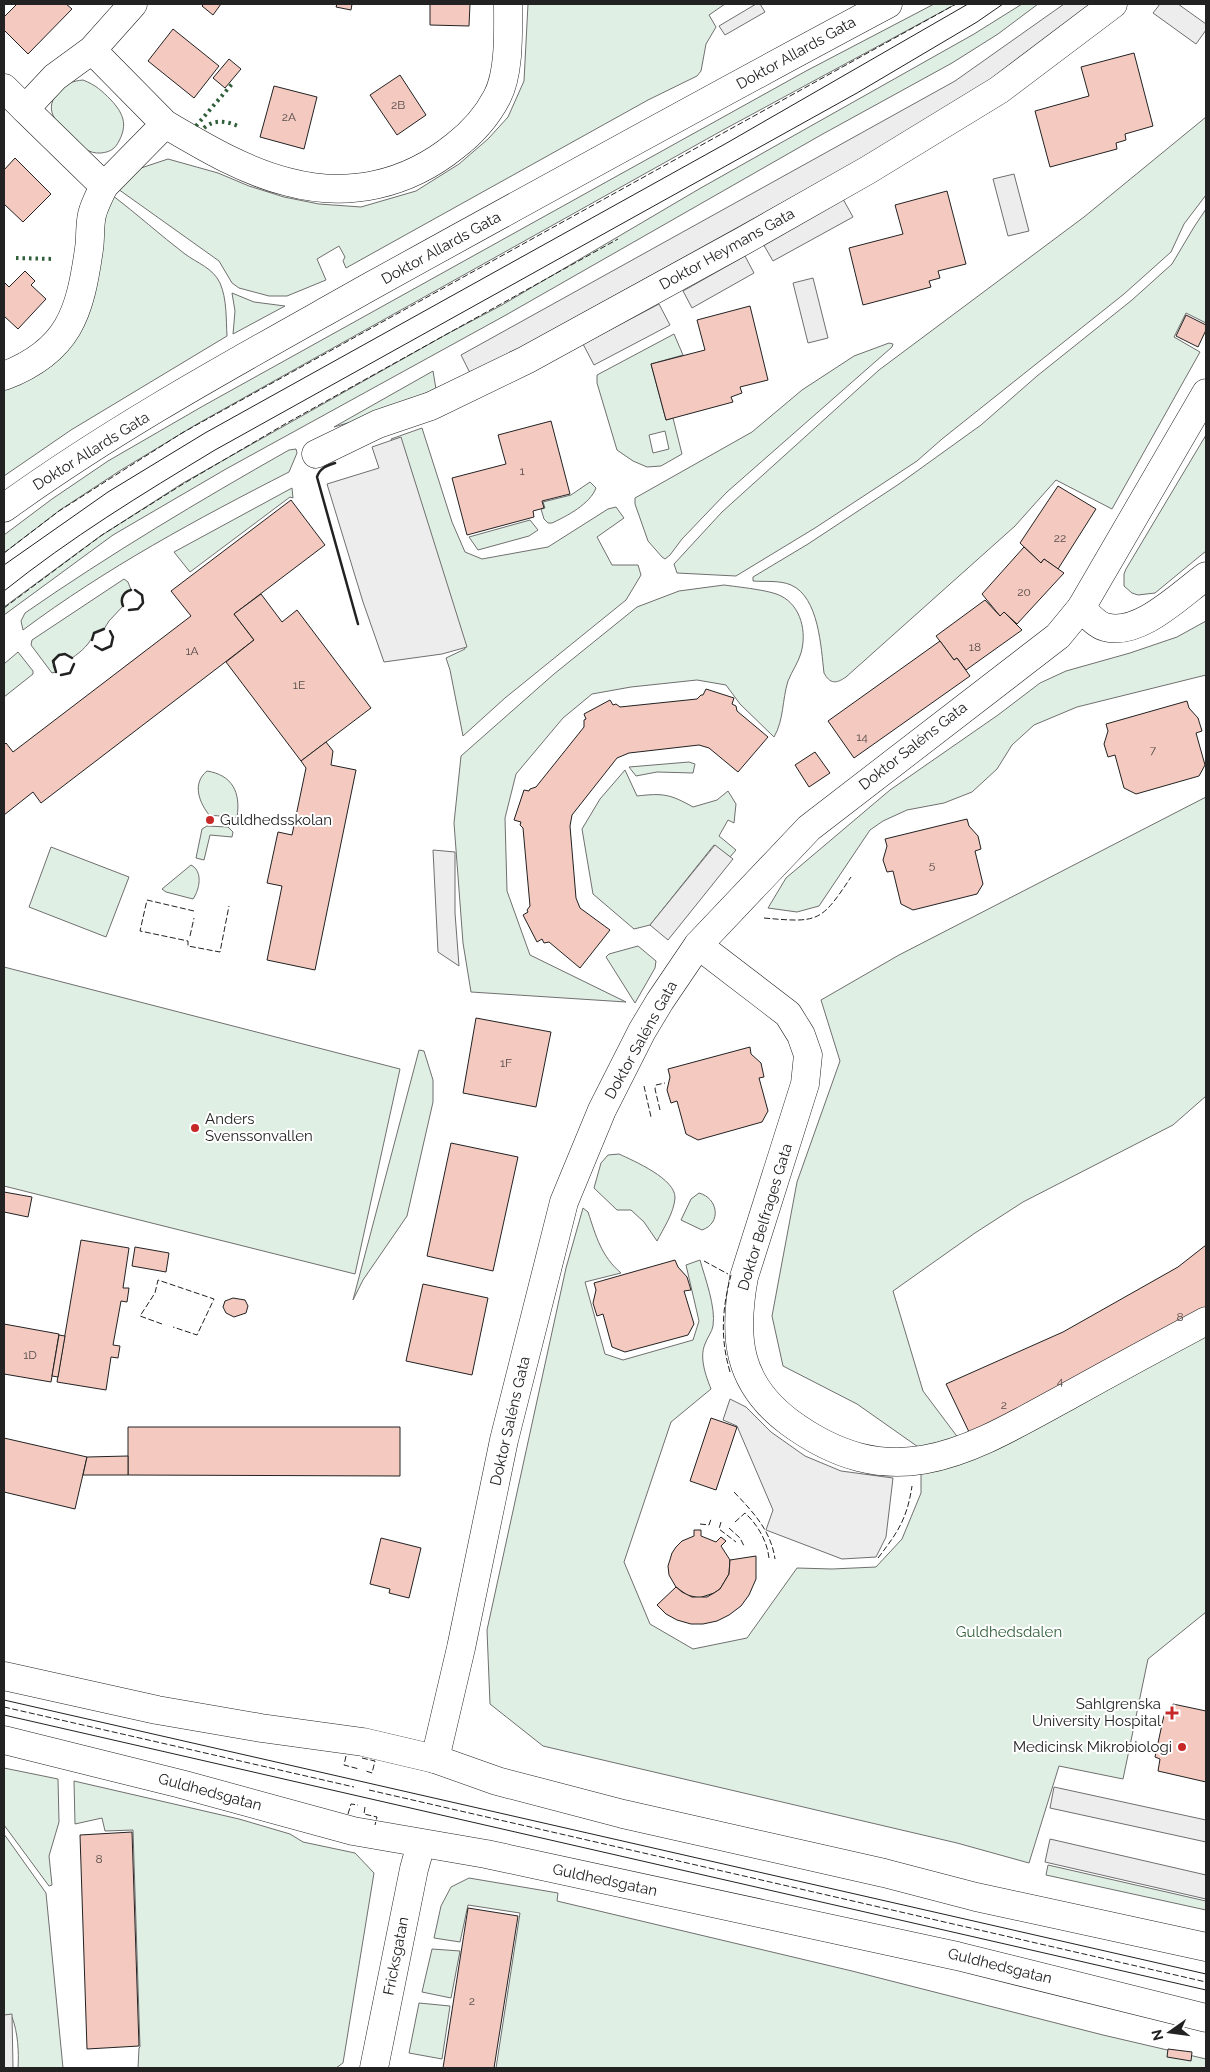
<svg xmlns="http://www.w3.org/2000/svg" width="1210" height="2072" viewBox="0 0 1210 2072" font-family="Raleway,sans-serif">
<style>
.green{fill:#e0efe3;stroke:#6f6f6f;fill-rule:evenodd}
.parking{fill:#ededed;stroke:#6f6f6f}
.building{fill:#f3c9c0;stroke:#222}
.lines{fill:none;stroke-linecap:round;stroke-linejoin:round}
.minor-casing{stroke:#222;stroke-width:29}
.minor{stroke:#fff;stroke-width:28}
.tram{stroke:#222;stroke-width:1}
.hedge{stroke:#2f5e38;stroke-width:4;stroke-dasharray:2.5 4;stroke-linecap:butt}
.fence{stroke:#222;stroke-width:1;stroke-dasharray:6 2.5;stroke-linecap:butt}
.wall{stroke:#222;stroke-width:2.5}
.poi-dot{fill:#c62828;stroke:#fff;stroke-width:2}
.labels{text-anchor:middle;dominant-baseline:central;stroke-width:4;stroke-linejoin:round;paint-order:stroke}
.number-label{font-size:12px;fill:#564c4a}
.street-label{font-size:15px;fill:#222;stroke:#fff}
.poi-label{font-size:15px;fill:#222;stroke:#fff;text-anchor:start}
.park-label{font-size:15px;fill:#2f5e38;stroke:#fff}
</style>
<rect width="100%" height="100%" fill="#fff"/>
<g class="green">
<polygon points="528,4 725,4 709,15 716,27 706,44 701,71 697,76 648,100 346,268 343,261 345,257 339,246 317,259 326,280 287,296 269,296 239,288 232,283 219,261 118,189 138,169 168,159 218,173 249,186 284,197 319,204 361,207 416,191 459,164 488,139 508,117 524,81"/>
<polygon points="934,4 956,4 723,130 197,424 121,470 60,510 4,553 4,535 52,499 108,461 203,406 806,71"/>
<polygon points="1022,4 1038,4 998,34 952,63 821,135 506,315 226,469 113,535 4,615 4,607 99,537 183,483 447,334 502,305 699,189 974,34"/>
<path d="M83 80C96 85 102 91 111 100 123 113 128 124 119 141 115 149 110 152 101 153 88 154 81 146 72 137 57 123 41 110 60 90 67 83 73 81 83 80Z"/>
<polygon points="1206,117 1206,195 1184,224 1171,252 1124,294 942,439 917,461 815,528 736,576 677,573 674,564 722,512 879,370 1084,217"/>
<path d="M112 195C137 214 160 235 185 254 197 263 213 268 220 283 227 299 226 319 227 336L71 430 4 476V386L53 359Z"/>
<path d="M1206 209V323L1186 313 1174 337 1200 352 1112 509 1056 480 1015 526 846 677C836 684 830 684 824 673 821 648 819 597 791 585 780 580 764 582 753 581V577L808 544 899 484 981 425 1037 376 1132 300 1172 264 1194 227Z"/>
<polygon points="232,293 254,302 285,306 233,334 235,311"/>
<path d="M674 334 683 355 651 364 666 420 673 418 682 454 661 466 647 467 633 461 617 450 597 383V375ZM665 431 669 449 653 453 649 435Z"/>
<polygon points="889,343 893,344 892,347 727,492 682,539 670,555 665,559 662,557 648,541 635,504 635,498 752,432 802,390 854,356"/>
<polygon points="433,371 436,389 365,418 334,427"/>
<polygon points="422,428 452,522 465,552 482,559 548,547 608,509 616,507 624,518 597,537 612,565 638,565 641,575 626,600 505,698 463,736 450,670 446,658 465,649 401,443 393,445 391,439"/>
<polygon points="1206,435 1206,551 1155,593 1138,595 1132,593 1124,586 1124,574 1126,569"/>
<path d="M296 449 297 453 289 472C197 519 106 568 23 630L21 621 25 613C110 554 199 501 289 450Z"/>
<path d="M590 482 596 488C590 504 567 516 552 523H548L544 519 541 509 545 508 543 502 571 495Z"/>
<polygon points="292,488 293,498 290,497 190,572 174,552"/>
<polygon points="530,520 538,530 529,536 478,550 469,537"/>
<path d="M124 579 128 582 131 590C123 592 120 599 123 606L109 621 104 629 94 633C90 644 82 651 72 658L65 654 56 657 53 666 56 672 52 673 31 645 32 640Z"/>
<path d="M724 585C738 587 770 590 781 596 801 606 807 632 801 653 798 663 792 671 788 681 782 700 784 720 774 737L740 704 726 685 697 680 631 687 592 694 563 718 516 774 505 818 507 891 530 955 626 1002 471 992 463 943 454 823 461 756 554 674 637 607 679 591Z"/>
<polygon points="1206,621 1206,675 1077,707 1034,725 1012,745 997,769 972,792 944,803 907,810 883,821 870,830 819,906 797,912 768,908 786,878 890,790 998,715 1040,683 1066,671 1130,653 1177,637"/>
<polygon points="18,652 33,671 33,674 4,697 4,664"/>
<polygon points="689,762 695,764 693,773 657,772 636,776 629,767"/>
<path d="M625 770 637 796C663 793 670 794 693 807L717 800 728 791 736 804 734 823 728 820 719 836 736 850 730 857 714 845 650 925 634 929 593 894 582 829 600 799Z"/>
<path d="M207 771C232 775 241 792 237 817 229 820 220 814 210 816 200 804 191 784 207 771Z"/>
<path d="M1206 797V1096L1173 1125 1023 1202 975 1233 893 1291 923 1391 962 1443 1206 1328V1612L1148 1659 1123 1779 1059 1766 1029 1863 957 1843 543 1746 490 1704 487 1630 566 1268 583 1208 588 1212C596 1236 601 1256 621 1273L585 1282 605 1354 623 1360 693 1340 699 1321 686 1265 700 1260C705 1278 716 1307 713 1326 712 1332 707 1338 705 1344 699 1358 706 1376 711 1389L671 1422 624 1562 650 1624 693 1649 747 1638 797 1568 832 1569 876 1567 902 1539 921 1493V1449L857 1404 783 1366 772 1316 797 1182 840 1061 821 1000 899 955Z"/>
<polygon points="207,826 228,827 233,832 232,837 210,835 204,860 196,858 202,829"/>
<polygon points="51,847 129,877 106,937 29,907"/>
<path d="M191 865C203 871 200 889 193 899L166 892 162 889Z"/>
<polygon points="638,946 656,961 655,968 635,1003 606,957 609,954"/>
<polygon points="4,967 400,1069 355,1274 4,1186"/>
<polygon points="419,1050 424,1051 433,1080 433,1102 407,1216 363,1280 353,1300"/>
<path d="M619 1154C634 1161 676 1179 675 1198 674 1213 663 1229 657 1241L644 1222 631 1210H617L594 1188 601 1163 608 1155Z"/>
<path d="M699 1193C718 1198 722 1223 702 1230L681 1220 691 1199Z"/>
<polygon points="4,1768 58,1779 59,1822 49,1856 52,1885 49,1886 4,1825"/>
<polygon points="74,1781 239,1819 290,1834 303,1842 355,1853 374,1873 343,2063 336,2068 138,2068 139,2048 140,2047 133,1830 105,1831 102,1818 75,1824"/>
<path d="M4 1834 46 1893 63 2068H18C19 2052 18 2033 12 2017L4 2018Z"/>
<polygon points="1048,1865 1206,1901 1206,1910 1046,1875"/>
<polygon points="469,1878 558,1893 557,1901 852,1971 1103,2035 1206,2059 1206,2068 496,2068 520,1913 468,1905 460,1942 434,1938 441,1906 451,1887"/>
<polygon points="432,1949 460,1951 451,1998 422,1992"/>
<polygon points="419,2003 450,2006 442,2059 409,2053"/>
</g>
<g class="parking">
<polygon points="756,4 760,4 765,12 725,35 719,26"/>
<polygon points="1064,4 1099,4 966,101 471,375 461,355 955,81"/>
<polygon points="1160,4 1178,4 1206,24 1206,30 1196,44 1153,13"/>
<polygon points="1014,174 1029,231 1008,236 993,179"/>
<polygon points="843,199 853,217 773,261 762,242"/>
<polygon points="745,256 754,273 692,308 683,291"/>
<polygon points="813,278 828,338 808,343 793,283"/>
<polygon points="659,304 670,325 594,365 583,344"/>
<polygon points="401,437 467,647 442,654 384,662 363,602 327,484 379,468 372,447"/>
<polygon points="715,845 733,859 668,940 650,925"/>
<polygon points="433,850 455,852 455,913 459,966 438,952"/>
<polygon points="730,1399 746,1407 771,1432 805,1456 841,1471 893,1478 886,1537 876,1557 842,1559 766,1530 773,1510 737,1426 723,1420"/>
<polygon points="1054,1787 1206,1820 1206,1842 1050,1808"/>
<polygon points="1050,1839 1206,1875 1206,1899 1045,1862"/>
<polygon points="12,2014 13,2068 4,2068 4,2015"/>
</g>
<g class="building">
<polygon points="17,4 66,4 72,9 28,54 4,30 4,17"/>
<polygon points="204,4 221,4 213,15 202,6"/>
<polygon points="337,4 352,4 351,10 336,7"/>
<polygon points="430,4 470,4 469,26 430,25"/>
<polygon points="173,29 219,66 194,98 148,61"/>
<polygon points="1134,53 1153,126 1125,134 1126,140 1116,143 1117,149 1050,167 1035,111 1089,96 1081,67"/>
<polygon points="229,59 241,69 225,88 213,78"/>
<polygon points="400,75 426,115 397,135 370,95"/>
<polygon points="274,86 317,97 304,149 260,137"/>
<polygon points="15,158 51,194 23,222 4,204 4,170"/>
<polygon points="947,191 966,264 938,271 940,278 929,281 931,287 863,305 849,248 903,234 895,205"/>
<polygon points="25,271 35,281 31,285 46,299 18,329 4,316 4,282 9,287"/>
<polygon points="750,306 768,380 740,387 742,393 731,397 733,402 666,420 651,364 705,350 697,320"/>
<polygon points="1186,315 1206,325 1206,330 1198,347 1176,336"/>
<polygon points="551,421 570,494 542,501 544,508 533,511 534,517 467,535 452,478 506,464 498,435"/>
<polygon points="1058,486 1096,509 1058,569 1044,559 1041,563 1020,543"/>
<polygon points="291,500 325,545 234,614 254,640 41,803 33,792 4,815 4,745 6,743 13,752 191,616 171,591"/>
<polygon points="1024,547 1041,563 1044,559 1064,573 1017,624 1004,612 1000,616 982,594"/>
<polygon points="261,594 282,622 297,610 371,708 301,761 226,662 254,640 234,614"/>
<polygon points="985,600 1000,616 1004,612 1022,630 966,670 957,658 954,660 936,636"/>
<polygon points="940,641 954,660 957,658 970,676 854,758 828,721"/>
<polygon points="706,689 734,698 732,704 736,706 737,711 768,737 738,772 709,748 699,745 629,753 617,758 572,815 570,826 576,898 580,908 610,930 580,968 549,942 544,943 542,939 537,942 523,915 528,912 527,910 530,906 523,828 520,825 521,822 514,820 524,790 529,791 530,789 536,787 584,727 584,720 586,719 584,714 610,700 613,705 616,704 620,707 697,699 701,695 703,695"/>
<polygon points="1187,701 1189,708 1198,718 1202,731 1196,733 1205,765 1199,776 1136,794 1124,788 1115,755 1108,757 1104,744 1108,731 1106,724"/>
<polygon points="326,742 333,751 331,765 356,770 315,970 267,960 282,886 267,883 278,832 292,835 306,768 301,761"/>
<polygon points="815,752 830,773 809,787 795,765"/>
<polygon points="967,819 969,826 978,836 981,849 975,851 983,884 977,894 913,910 901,904 893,871 887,872 883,860 887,846 885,839"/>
<polygon points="476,1018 551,1032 536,1107 463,1093"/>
<polygon points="750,1047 751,1054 761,1063 764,1077 759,1078 768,1111 762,1122 698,1140 686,1134 677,1101 671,1103 667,1090 670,1077 668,1069"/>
<polygon points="451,1143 518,1157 493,1271 427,1256"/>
<polygon points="4,1192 32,1197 28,1217 4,1212"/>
<polygon points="81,1240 129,1248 123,1288 129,1288 127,1302 121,1301 113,1345 120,1346 118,1358 111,1357 106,1390 57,1382"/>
<polygon points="1206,1245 1206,1315 1083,1381 969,1432 946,1384 1063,1332 1178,1267"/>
<polygon points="135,1247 169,1253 166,1272 132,1266"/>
<polygon points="675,1260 678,1267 687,1277 691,1290 684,1291 694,1324 688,1335 625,1352 612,1347 603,1314 597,1316 593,1303 596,1290 594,1283"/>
<polygon points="423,1284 488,1298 472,1375 406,1361"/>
<polygon points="233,1298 245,1300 248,1306 246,1313 234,1317 226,1313 223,1307 225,1301"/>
<polygon points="4,1324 59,1334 51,1382 4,1374"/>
<polygon points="59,1335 65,1336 58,1377 52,1376"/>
<polygon points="711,1418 737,1427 716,1490 690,1481"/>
<polygon points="128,1427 400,1427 400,1476 128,1475"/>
<polygon points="4,1438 87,1457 75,1509 4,1492"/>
<polygon points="128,1456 128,1475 83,1475 87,1457"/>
<polygon points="694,1530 701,1530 701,1536 716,1542 721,1537 726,1541 721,1546 730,1560 729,1574 720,1589 714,1593 699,1598 687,1595 676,1587 669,1575 668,1566 672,1553 676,1547 682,1541 694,1536"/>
<polygon points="381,1538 421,1548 409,1598 389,1593 390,1589 370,1584"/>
<polygon points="756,1556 756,1579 749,1595 741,1606 729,1615 717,1621 703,1624 691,1624 677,1620 666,1614 657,1605 676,1587 682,1592 692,1597 707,1597 714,1593 720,1589 729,1574 730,1560"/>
<polygon points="1173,1704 1206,1711 1206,1782 1158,1771 1160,1759 1155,1757 1164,1715 1170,1716"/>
<polygon points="132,1832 139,2046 87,2049 80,1835"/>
<polygon points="468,1908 518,1916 494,2068 443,2068"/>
<polygon points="1168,2049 1192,2052 1191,2061 1167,2057"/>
</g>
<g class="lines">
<defs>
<g id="minor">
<polyline points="92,50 165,124 104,186 25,109 55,77 92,50 133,4"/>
<polyline points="4,88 25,109"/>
<path d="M165 124C204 147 244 171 288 182 348 198 407 185 455 146 472 133 487 116 497 97 510 72 508 31 508 4"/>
<path d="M4 376C69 351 80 313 89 249 91 236 89 222 93 211 96 202 100 194 104 186"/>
<polyline points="316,454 378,424 431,406 526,360 743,241 868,170 999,90 1113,4"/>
<path d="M4 508C120 424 247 356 371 286 543 191 715 96 888 4"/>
<path d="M1081 608C1087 614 1097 625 1105 627 1139 637 1181 594 1206 576"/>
<path d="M698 945 788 1014 801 1035 808 1055 805 1084 744 1277C733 1337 737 1383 789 1422 895 1500 971 1449 1070 1395 1115 1370 1161 1345 1206 1321"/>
<polyline points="4,1676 157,1710 261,1728 363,1742 435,1759 497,1781 623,1814 884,1873 976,1897 1206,1947"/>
<polyline points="4,1740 181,1784 353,1831 486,1854 957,1956 1206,2018"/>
<polyline points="435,1759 461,1648 504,1440 564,1202 602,1110 642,1031 660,1001 698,945 809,828 1058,636 1081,608 1206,393"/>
<polyline points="374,2068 414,1869 421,1844"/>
</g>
</defs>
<use href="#minor" class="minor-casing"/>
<use href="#minor" class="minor"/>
<g class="tram">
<polyline points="4,565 108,492 205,433 725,144 968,4"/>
<path d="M4 591C70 538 142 494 215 450L857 93 977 22 1003 4"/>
<polyline points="4,1700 1206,1974"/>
<polyline points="4,1715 1206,1990"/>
</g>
<g class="hedge">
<polyline points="196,126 232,84"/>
<path d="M204 128C214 119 226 121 238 126"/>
<polyline points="16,258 55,259"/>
</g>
<g class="fence">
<polyline points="4,553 59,511 182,433 956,4"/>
<polyline points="4,608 102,535 183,484 285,424 618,239"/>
<polyline points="194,911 147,900 140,931 188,941 188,946 220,952 229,906"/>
<path d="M764 918C819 923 821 922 851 877"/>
<polyline points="190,936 194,918"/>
<polyline points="644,1086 651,1117"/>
<polyline points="660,1110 655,1089 656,1085 665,1083"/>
<polyline points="704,1261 728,1274"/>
<polyline points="162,1324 140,1316 155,1293 158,1280 214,1299 197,1335 173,1327"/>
<path d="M730 1372C720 1338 722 1309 731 1275"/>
<path d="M734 1492C754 1513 771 1531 775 1559"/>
<polyline points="721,1522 719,1529 736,1542"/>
<path d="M735 1522 745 1513C758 1525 767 1541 769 1558"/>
<polyline points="700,1524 709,1525 711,1519"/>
<polyline points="729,1528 740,1538 744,1546"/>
<path d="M878 1558C898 1532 907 1519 912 1486"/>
<polyline points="4,1707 354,1787"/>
<polyline points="346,1756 344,1765 359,1769"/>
<polyline points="362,1758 375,1761 372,1773 366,1771"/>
<polyline points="369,1790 1206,1982"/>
<polyline points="365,1807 364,1814 377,1817 375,1825"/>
<polyline points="348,1814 351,1804 358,1805"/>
</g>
<g class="wall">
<path d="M335 463C326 466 320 468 317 477L358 624"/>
<path d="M123 606C120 599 123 592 131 590"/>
<polyline points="129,610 138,609 143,603 142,595 135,590"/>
<polyline points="92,640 94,633 104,629"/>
<polyline points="95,646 102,650 111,646 113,637 110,631"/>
<polyline points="56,672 53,661 59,655 65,654 72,658"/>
<polyline points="61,675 70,673 74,664"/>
</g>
</g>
<g class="poi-dot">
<circle cx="210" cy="820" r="5"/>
<circle cx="195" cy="1128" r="5"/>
<path d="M1169.5 1705.5h5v5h5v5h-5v5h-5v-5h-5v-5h5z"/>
<circle cx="1182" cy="1747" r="5"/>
</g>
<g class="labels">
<g class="number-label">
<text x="398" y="105">2B</text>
<text x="289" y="117">2A</text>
<text x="522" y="471">1</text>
<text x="1060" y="538">22</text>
<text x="1024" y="592">20</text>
<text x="975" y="647">18</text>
<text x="192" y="651">1A</text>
<text x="299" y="685">1E</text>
<text x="862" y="737">14</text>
<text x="1153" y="750">7</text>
<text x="932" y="865">5</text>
<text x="506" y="1063">1F</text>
<text x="1180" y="1317">8</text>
<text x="30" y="1355">1D</text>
<text x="1060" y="1381">4</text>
<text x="1004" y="1405">2</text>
<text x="99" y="1859">8</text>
<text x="472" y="2001">2</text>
</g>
<g class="street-label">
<text transform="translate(796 53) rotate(-29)">Doktor Allards Gata</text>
<text transform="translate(441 248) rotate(-29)">Doktor Allards Gata</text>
<text transform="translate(727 249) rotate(-29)">Doktor Heymans Gata</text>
<text transform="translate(91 451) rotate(-32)">Doktor Allards Gata</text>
<text transform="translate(913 746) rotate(-38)">Doktor Saléns Gata</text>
<text transform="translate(641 1040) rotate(-61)">Doktor Saléns Gata</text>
<text transform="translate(765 1217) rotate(-73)">Doktor Belfrages Gata</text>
<text transform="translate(510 1421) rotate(-77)">Doktor Saléns Gata</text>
<text transform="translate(210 1792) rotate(15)">Guldhedsgatan</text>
<text transform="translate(605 1880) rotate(12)">Guldhedsgatan</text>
<text transform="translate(396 1956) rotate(-79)">Fricksgatan</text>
<text transform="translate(1000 1966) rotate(14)">Guldhedsgatan</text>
</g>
<g class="poi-label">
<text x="220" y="820">Guldhedsskolan</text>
<text x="205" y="1119">Anders<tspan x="205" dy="17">Svenssonvallen</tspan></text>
<text x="1161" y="1704" text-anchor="end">Sahlgrenska<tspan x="1161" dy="17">University Hospital</tspan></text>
<text x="1172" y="1747" text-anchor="end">Medicinsk Mikrobiologi</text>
</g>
<g class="park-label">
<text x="1009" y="1632">Guldhedsdalen</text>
</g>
</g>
<rect width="1210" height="2072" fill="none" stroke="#222222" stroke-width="10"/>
<g transform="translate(1170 2032) rotate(256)" stroke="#ffffff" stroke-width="4" paint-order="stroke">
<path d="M0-4L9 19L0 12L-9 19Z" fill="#222222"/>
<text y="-8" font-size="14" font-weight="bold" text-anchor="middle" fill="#222222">N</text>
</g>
</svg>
